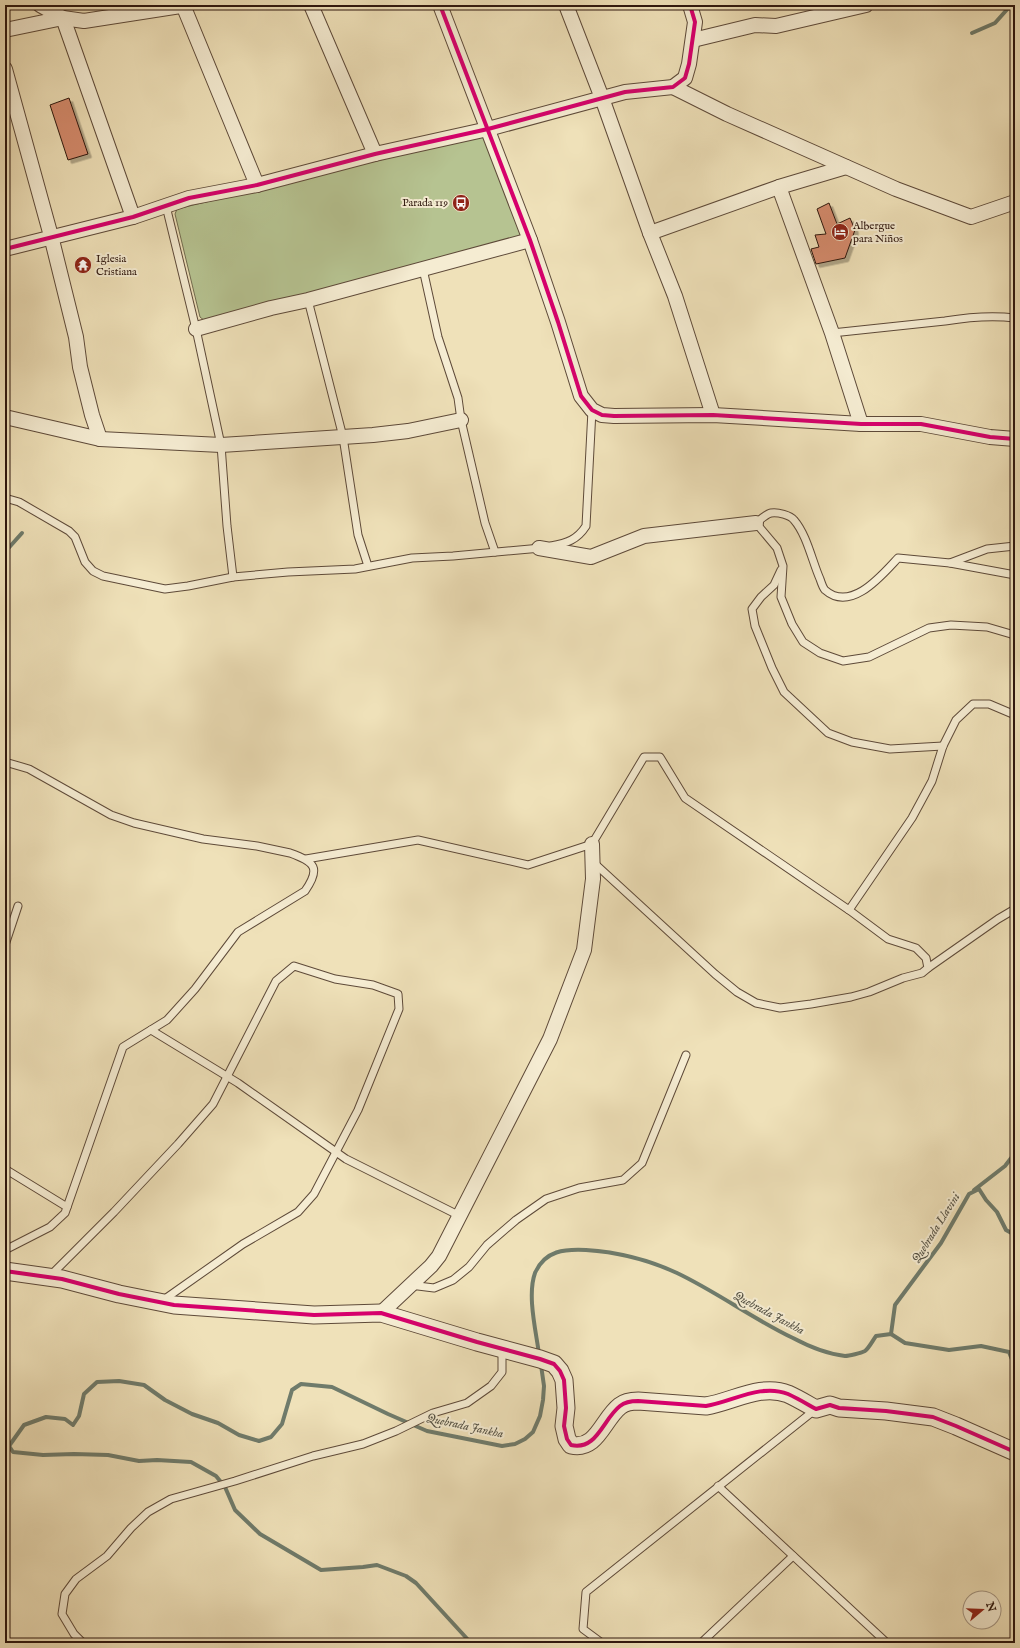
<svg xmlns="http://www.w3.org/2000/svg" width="1020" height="1648" viewBox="0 0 1020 1648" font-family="'IM FELL English',serif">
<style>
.green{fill:#b6c391;stroke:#726d50}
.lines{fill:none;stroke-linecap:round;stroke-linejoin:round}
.stream{stroke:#6f7b6b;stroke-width:4}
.building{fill:#d58b6d;stroke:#2e170e;filter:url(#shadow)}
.service-casing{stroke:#5e4a39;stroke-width:9}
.minor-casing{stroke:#5e4a39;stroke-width:16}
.tertiary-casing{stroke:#5e4a39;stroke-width:19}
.service{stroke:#f5ecd2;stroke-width:7}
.minor{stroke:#f5ecd2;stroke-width:14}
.tertiary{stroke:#f5ecd2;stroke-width:17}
.cycleway-casing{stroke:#f5ecd2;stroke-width:6}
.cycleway{stroke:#d6006c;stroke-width:4}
.labels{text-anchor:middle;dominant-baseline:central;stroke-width:4;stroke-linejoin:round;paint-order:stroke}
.poi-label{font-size:11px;fill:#2e170e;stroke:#f5ecd2;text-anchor:start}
.water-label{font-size:12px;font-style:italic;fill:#545144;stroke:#f5ecd2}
</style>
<defs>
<filter id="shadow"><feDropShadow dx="3.5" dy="3.5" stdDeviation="0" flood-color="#0004"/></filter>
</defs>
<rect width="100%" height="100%" fill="#efe1b9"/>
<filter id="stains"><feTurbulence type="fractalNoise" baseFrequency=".005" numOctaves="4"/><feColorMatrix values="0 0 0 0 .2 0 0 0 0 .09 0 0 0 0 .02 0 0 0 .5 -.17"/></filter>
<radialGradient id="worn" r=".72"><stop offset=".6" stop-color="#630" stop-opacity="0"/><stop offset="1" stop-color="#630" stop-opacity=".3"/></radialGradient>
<polygon class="green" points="480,136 485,138 521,231 520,237 205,321 200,317 175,214 177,209"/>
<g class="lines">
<g class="stream">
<polyline points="972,33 995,23 1011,5"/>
<polyline points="5,552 22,533"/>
<polyline points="974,1190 1005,1166 1015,1153"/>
<polyline points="891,1334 895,1305 941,1243 969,1194 979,1189 986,1200 997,1212 1006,1230 1015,1235"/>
<path d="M539 1354C536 1331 527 1295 535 1273 545 1250 565 1249 586 1250 617 1252 649 1260 677 1273 717 1292 753 1319 793 1338 808 1346 827 1354 845 1356 849 1356 861 1353 865 1351 869 1348 873 1340 876 1336L891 1334 905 1343 949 1350 981 1346 1009 1352 1015 1367"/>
<polyline points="9,1446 13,1452 43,1455 74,1454 108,1455 139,1461 157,1460 191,1462 216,1476 225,1487 235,1510 260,1534 321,1570 363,1567 377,1565 406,1576 416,1583 471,1643"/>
<polyline points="5,1447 9,1446 24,1425 46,1417 65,1419 73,1425 79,1416 84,1394 97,1382 119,1381 144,1385 165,1400 192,1414 218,1423 239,1435 259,1441 271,1437 282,1424 292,1390 301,1384 332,1387 388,1414 427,1431 502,1446 515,1444 525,1439 533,1432 540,1416 543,1400 544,1386 541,1365"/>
</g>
</g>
<g class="building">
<polygon points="69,98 88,154 68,160 50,105"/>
<polygon points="829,203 837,224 850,218 855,230 845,258 816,264 811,249 819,247 815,235 826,234 817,209"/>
</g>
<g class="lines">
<defs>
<g id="service">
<polyline points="166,206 196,329 221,445 227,526 233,577"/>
<polyline points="423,269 438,337 458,398 461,420 485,523 495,552"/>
<polyline points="308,300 343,437 358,535 368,566"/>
<path d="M832 333 945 321C969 317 991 315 1015 318"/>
<polyline points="5,498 19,502 69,531 75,537 85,562 93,571 103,576 165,589 188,586 233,577 288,572 355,569 412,558 453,556 541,548"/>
<path d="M551 546C567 543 577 540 586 526L592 410"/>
<polyline points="950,563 987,549 1015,546"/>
<polyline points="781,570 774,585 761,597 752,609 755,626 772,668 784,692 828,733 852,742 890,749 943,746"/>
<path d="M1015 575 950 563 898 558C882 575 851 613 825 590 823 588 821 582 820 579 812 561 807 535 794 520 790 515 778 512 771 513 766 514 760 520 756 523L777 548 783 566 781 597 792 624 803 642 820 653 843 661 869 657 929 628 951 625 987 627 1011 634 1015 637"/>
<path d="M5 762 29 769 111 815 134 823 203 839 257 846 290 853C315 862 321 868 305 891L238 932 195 989 167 1020 123 1047 65 1213 50 1227 5 1250"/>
<polyline points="306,859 418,840 528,865 592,844 644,757 660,757 685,798 849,910 888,939 916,948 926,958 928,968 922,973 903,978 869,992 851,997 811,1004 780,1008 756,1003 737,992 715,974 593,862"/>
<polyline points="849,910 912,818 932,781 943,746 956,720 973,704 989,704 1015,715"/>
<polyline points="5,945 18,906"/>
<polyline points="928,968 998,919 1015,909"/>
<polyline points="151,1030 238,1083 346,1159 460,1216"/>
<polyline points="5,1169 67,1207"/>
<polyline points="49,1277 114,1212 178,1144 213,1104 276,981 294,966 335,979 373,985 398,994 399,1009 358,1110 314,1194 298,1212 243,1244 162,1301"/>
<polyline points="410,1285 434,1288 453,1280 469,1267 487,1245 516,1220 546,1199 579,1188 623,1180 642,1163 686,1055"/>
<polyline points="718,1486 887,1643"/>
<polyline points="83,1643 74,1634 62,1614 65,1594 76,1579 107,1556 131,1528 148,1512 171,1499 235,1481 313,1456 363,1444 396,1431 433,1413 467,1403 491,1386 502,1372 502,1349"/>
<polyline points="602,1643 583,1629 586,1592 816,1409"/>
<polyline points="701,1643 793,1556"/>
</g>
<g id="minor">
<polyline points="40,5 63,18 84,21 187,5"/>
<polyline points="183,5 257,185"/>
<polyline points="311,5 375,154"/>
<polyline points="440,5 530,240 558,322 581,396 592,410 602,415 614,416 713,415 861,424 921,424 990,437 1015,439"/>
<polyline points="566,5 602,98 650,233 675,296 713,415"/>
<polyline points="5,30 63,18 133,217"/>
<polyline points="693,40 755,25 776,26 866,5"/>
<polyline points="5,69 51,236 76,337 80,367 92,415 100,439"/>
<polyline points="673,87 727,114 896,189 971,217 1015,202"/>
<polyline points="779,187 832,333 861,424"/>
<polyline points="650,233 779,187 846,167"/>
<polyline points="5,249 133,217 189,198 257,185 375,154 488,129 625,92 673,87 685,78 689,64 695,22 690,5"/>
<polyline points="196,329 271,308 308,300 530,240"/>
<polyline points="5,417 100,439 221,445 373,435 408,431 461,420"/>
<polyline points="539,548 591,557 644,536 756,523"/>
<polyline points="381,1313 431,1266 439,1256 550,1039 584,950 593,879 592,844"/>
</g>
<path id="tertiary" d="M5 1271 62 1279 119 1294 174 1305 314 1315 381 1313 477 1342 540 1359 554 1364 560 1371 564 1380 566 1408 564 1426 567 1439 571 1445C597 1451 603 1419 620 1406 625 1402 632 1401 638 1401L706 1406C732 1402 761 1383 788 1394 797 1398 807 1404 816 1409L830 1405 839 1408 886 1411 933 1417 956 1426 1015 1452"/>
</defs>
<use href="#service" class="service-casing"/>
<use href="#minor" class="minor-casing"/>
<use href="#tertiary" class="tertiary-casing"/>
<use href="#service" class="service"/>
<use href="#minor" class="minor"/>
<use href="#tertiary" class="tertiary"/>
<defs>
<g id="cycleway">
<polyline points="440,5 530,240 558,322 581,396 592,410 602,415 614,416 713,415 861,424 921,424 990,437 1015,439"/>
<polyline points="5,249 133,217 189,198 257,185 375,154 488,129 625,92 673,87 685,78 689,64 695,22 690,5"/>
<path d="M5 1271 62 1279 119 1294 174 1305 314 1315 381 1313 477 1342 540 1359 554 1364 560 1371 564 1380 566 1408 564 1426 567 1439 571 1445C597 1451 603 1419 620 1406 625 1402 632 1401 638 1401L706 1406C732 1402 761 1383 788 1394 797 1398 807 1404 816 1409L830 1405 839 1408 886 1411 933 1417 956 1426 1015 1452"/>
</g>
</defs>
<use href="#cycleway" class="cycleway-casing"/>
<use href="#cycleway" class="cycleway"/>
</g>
<defs>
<symbol id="bus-disc" viewBox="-11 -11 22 22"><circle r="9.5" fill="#8f2418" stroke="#f5ecd2"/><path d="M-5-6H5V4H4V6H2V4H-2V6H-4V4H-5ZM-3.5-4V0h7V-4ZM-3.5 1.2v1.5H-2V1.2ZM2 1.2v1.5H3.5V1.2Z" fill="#fff"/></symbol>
<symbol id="hotel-disc" viewBox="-11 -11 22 22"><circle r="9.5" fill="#8f2418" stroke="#f5ecd2"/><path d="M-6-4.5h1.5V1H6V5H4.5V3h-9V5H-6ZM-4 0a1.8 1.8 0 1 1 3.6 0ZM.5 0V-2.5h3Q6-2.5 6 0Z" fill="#fff"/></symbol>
<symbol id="temple-disc" viewBox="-11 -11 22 22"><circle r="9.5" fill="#8f2418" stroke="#f5ecd2"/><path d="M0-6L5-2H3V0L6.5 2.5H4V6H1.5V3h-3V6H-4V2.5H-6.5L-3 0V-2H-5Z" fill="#fff"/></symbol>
</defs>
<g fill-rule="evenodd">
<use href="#bus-disc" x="451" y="193" width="20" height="20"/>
<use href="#hotel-disc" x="830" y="222" width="20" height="20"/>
<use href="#temple-disc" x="73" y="255" width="20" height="20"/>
</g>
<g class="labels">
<g class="poi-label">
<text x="448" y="203" text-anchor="end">Parada 119</text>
<text x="853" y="226">Albergue<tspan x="853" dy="13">para Niños</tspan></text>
<text x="96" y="259">Iglesia<tspan x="96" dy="13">Cristiana</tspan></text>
</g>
<g class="water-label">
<text transform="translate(936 1228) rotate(-58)">Quebrada Llavini</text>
<text transform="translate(769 1313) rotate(28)">Quebrada Jankha</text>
<text transform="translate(465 1426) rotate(12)">Quebrada Jankha</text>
</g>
</g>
<rect width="1020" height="1648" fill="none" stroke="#efe1b9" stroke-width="20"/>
<rect x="6" y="6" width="1008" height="1636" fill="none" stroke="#2e170e" stroke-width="2"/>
<rect x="10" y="10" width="1000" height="1628" fill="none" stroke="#2e170e"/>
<g transform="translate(982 1610) rotate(71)"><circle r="19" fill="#f5ecd2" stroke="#a59784"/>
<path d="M0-3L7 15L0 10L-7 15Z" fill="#8f2418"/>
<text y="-6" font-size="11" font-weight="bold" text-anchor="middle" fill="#2e170e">N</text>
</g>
<rect width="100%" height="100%" filter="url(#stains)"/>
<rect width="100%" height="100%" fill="url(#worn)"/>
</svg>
